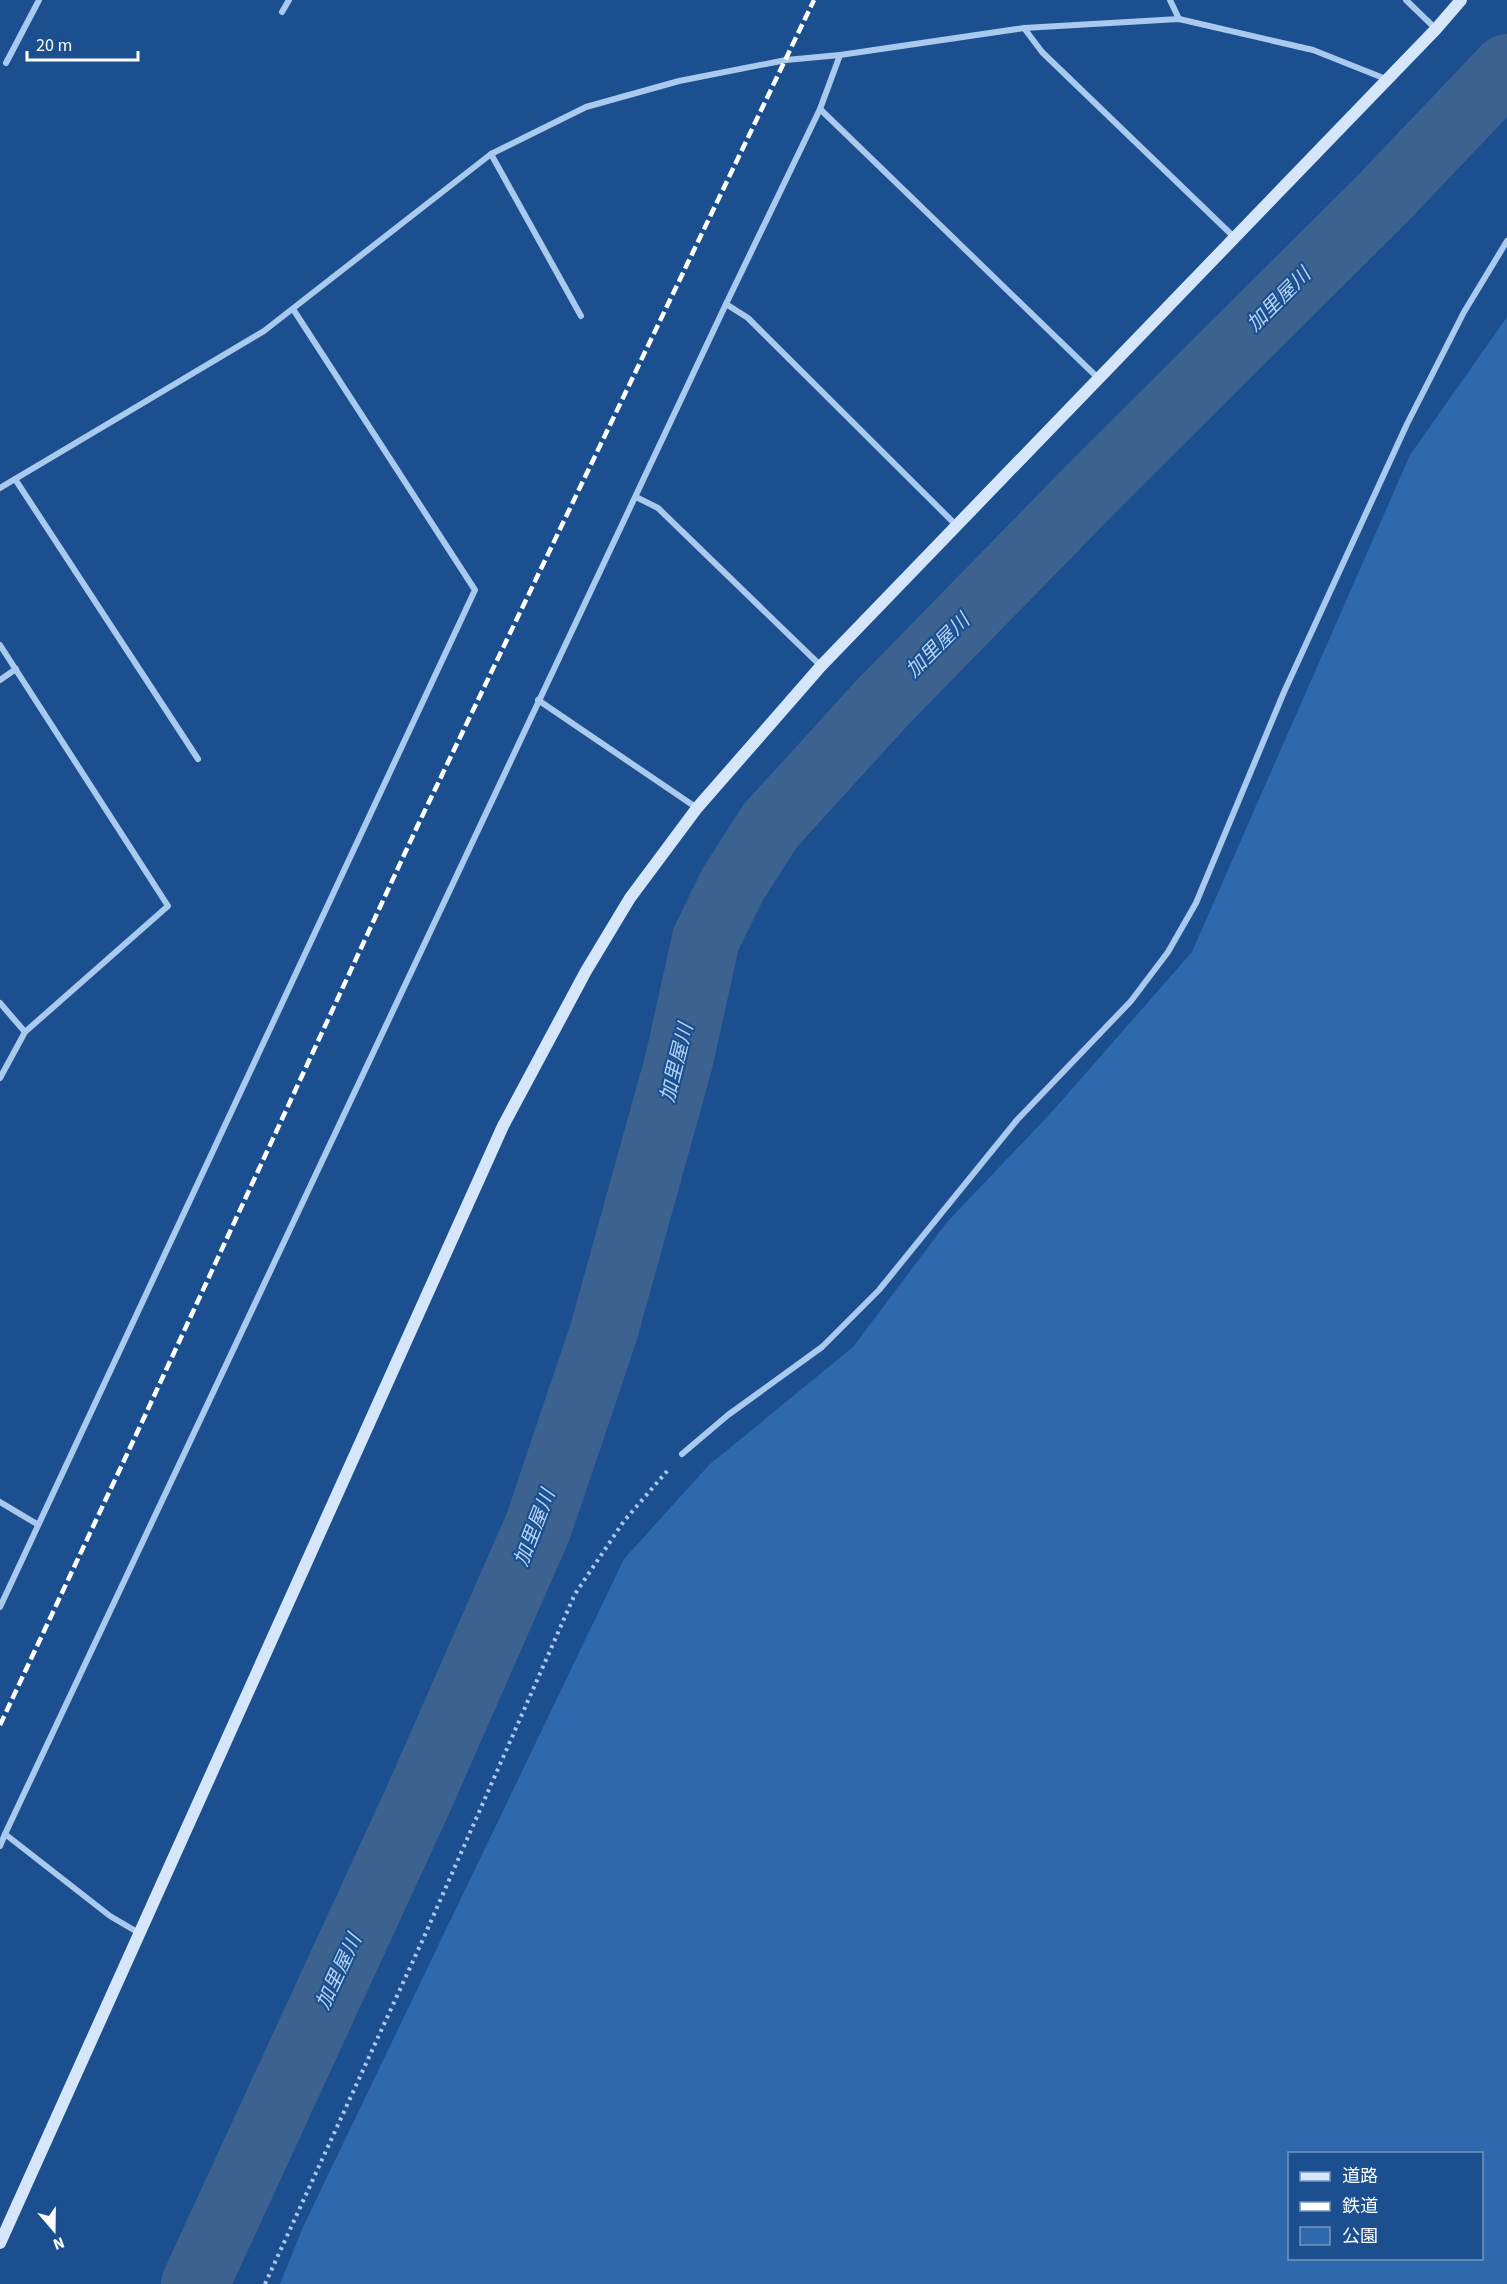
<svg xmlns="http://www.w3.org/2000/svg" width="1507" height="2284" viewBox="0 0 1507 2284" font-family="'Source Sans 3','Noto Sans JP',sans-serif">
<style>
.green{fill:#2e69ad;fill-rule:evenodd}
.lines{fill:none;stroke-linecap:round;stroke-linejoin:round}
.river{stroke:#3c6290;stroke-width:68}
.path{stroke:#a9c9ee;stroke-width:4;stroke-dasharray:3 4.5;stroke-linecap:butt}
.street{stroke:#a9c9ee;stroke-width:6}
.secondary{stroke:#d6e6fa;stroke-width:12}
.rail{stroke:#fff;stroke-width:4.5;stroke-dasharray:10 4.5;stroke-linecap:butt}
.labels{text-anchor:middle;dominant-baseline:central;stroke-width:4.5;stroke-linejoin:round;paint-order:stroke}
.water-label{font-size:20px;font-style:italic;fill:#b5d3f5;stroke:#1b4f8f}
</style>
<rect width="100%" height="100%" fill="#1b4f8f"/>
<path class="green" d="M1507 317V2284H280L303 2227 624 1559 709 1465 853 1347 947 1222 1050 1114 1192 952 1410 455ZM1290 2154H1482V2258H1290Z"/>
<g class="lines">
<polyline class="river" points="195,2284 418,1800 538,1527 604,1331 679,1061 706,939 733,884 770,826 882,703 1088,492 1386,195 1507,68"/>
<polyline class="path" points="265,2284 424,1937 575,1594 624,1521 668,1470"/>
<g class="street">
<polyline points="1170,0 1179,19"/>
<polyline points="1406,0 1436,29"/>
<polyline points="282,12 289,0"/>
<polyline points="1024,28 1042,52 1234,237"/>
<polyline points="840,55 820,109 726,304 748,318 956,525"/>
<polyline points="6,63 39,0"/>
<polyline points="820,109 1098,378"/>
<polyline points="491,154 581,316"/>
<polyline points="15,479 198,759"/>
<polyline points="0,488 264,331 491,154 586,107 679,81 786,60 840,55 1024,28 1179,19 1313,50 1386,79"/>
<polyline points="636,497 658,508 821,666"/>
<polyline points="0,645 168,906 25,1032 0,1078"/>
<polyline points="0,680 16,669"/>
<polyline points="538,700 697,808"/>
<polyline points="0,1003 25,1032"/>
<polyline points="682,1454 728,1415 822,1347 879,1290 1017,1120 1131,1001 1168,952 1196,903 1284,692 1407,424 1464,312 1507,241"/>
<polyline points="0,1502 37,1524"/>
<polyline points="0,1607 475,590 293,309"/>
<polyline points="5,1834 726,304"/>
<polyline points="0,1846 5,1834 110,1916 139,1933"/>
</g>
<polyline class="secondary" points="0,2243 503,1126 586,971 630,898 697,808 821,666 1436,29 1461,0"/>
<polyline class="rail" points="0,1725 136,1435 417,827 814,0"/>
</g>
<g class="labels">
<g class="water-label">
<text transform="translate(1279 300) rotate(-45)">加里屋川</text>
<text transform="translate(938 646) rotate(-45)">加里屋川</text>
<text transform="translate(677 1063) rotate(-76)">加里屋川</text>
<text transform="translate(535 1528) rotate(-69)">加里屋川</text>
<text transform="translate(339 1972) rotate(-65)">加里屋川</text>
</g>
</g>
<rect x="1288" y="2152" width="195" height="108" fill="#1b4f8f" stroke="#7695bc" stroke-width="1.5"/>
<rect x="1300" y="2172" width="30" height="9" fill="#d6e6fa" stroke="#7695bc" stroke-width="1.5"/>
<text x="1342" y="2182" font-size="18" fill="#ffffff">道路</text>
<rect x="1300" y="2202" width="30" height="9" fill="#ffffff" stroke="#7695bc" stroke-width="1.5"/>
<text x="1342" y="2212" font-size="18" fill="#ffffff">鉄道</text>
<rect x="1300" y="2227" width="30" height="18" fill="#2e69ad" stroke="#7695bc" stroke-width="1.5"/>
<text x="1342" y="2242" font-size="18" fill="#ffffff">公園</text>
<g transform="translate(54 2230) rotate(160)" stroke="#1b4f8f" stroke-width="4.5" paint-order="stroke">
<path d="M0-4.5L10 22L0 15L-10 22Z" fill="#ffffff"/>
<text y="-9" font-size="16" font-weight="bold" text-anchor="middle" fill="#ffffff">N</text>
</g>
<path d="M27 51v9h111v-9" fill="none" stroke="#ffffff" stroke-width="3"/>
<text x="36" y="51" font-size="18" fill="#ffffff" stroke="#1b4f8f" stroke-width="4.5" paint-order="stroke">20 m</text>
</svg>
